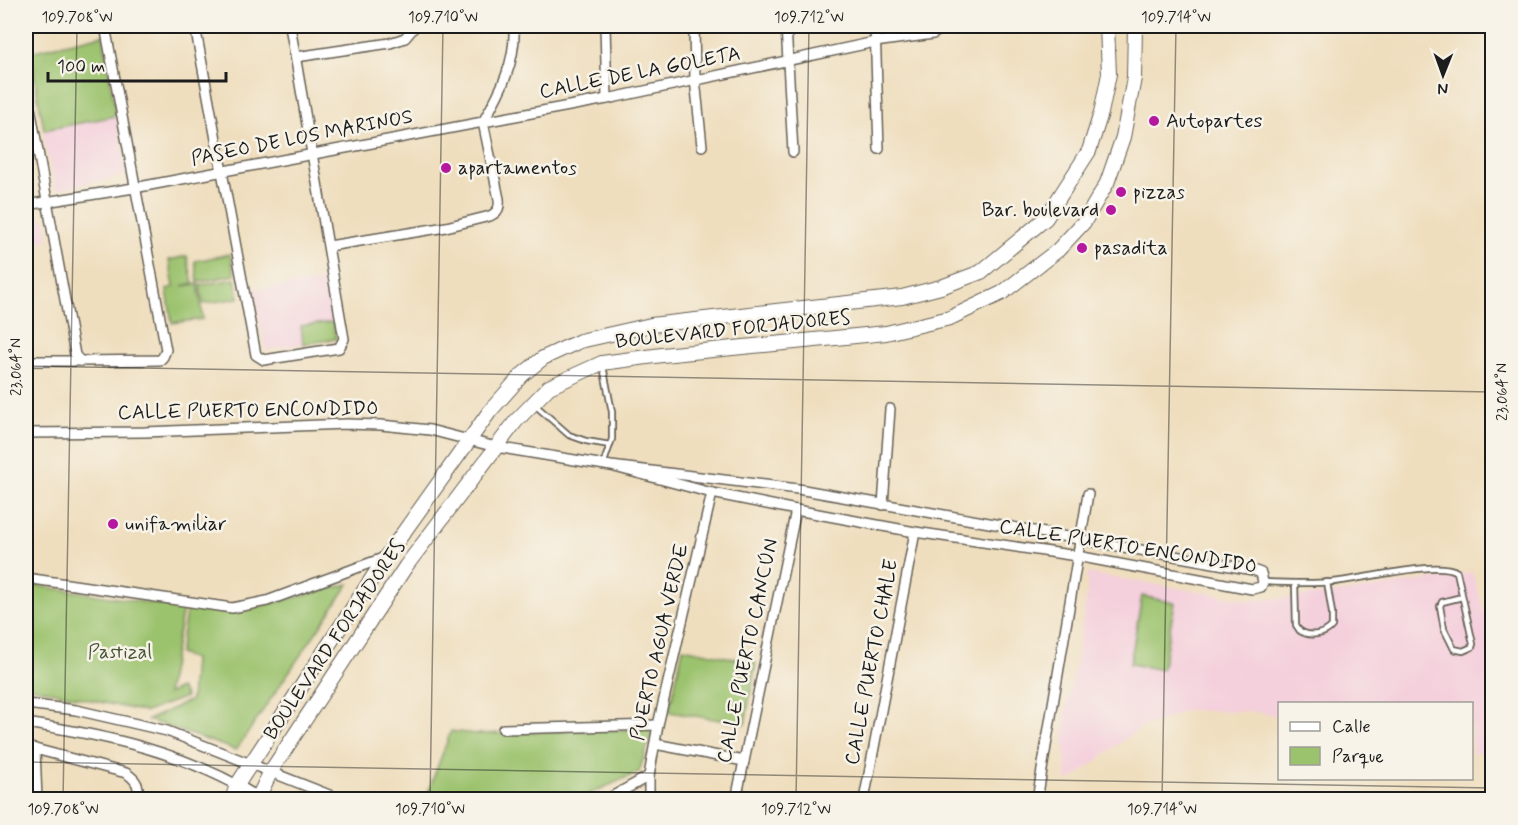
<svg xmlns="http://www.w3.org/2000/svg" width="1518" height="825" viewBox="0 0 1518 825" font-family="Mynerve,sans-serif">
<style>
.built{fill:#f4cfdc}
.green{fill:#9bc26d;stroke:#5c6f44;stroke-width:1.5}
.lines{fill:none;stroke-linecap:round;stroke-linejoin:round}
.service-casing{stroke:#666055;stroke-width:8}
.minor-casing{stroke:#666055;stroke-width:12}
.secondary-casing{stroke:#666055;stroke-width:16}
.service{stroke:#fff;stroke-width:4.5}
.minor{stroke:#fff;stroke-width:9}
.secondary{stroke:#fff;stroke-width:14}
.ticks{fill:none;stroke:#1c1c1c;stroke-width:1.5;stroke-opacity:0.45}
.poi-dot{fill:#b5179e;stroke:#f7f3e8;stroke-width:2}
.labels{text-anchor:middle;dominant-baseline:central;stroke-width:5;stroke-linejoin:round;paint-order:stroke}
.street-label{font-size:20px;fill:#1c1c1c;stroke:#f7f3e8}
.poi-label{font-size:20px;fill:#1c1c1c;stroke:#f7f3e8;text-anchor:start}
.park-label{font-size:20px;fill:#485638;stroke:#f7f3e8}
.neatline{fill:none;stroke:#1c1c1c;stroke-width:2}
.ticks-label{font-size:15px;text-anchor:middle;fill:#1c1c1c}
</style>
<rect width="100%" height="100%" fill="#f7f3e8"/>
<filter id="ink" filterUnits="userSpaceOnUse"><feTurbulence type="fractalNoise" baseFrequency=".0167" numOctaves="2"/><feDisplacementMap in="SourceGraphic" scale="12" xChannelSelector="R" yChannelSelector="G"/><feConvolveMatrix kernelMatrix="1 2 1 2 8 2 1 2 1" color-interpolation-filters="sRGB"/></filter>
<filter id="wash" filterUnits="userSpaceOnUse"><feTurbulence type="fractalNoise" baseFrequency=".008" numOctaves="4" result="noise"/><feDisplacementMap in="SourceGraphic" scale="24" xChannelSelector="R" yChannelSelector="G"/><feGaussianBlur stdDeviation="1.35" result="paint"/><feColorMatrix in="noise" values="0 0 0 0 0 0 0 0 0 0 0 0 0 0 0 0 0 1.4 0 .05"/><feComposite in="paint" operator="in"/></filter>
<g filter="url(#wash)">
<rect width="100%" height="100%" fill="#efdebe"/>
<g class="built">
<polygon points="116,116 127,175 56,190 44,140 44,130"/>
<polygon points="45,218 49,240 26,244 26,221"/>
<polygon points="327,280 336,339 265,350 253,290"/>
<polygon points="1472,572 1492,636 1492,751 1472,753 1472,704 1280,704 1279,716 1255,712 1186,710 1169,718 1140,727 1078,775 1066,782 1064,731 1066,708 1076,661 1087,593 1087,573 1249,600 1291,598 1371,589"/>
</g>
<g class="green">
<polygon points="103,35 116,116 44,130 30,52"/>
<polygon points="230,254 235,275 198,282 195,261"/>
<polygon points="187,256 193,283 183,286 198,284 203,319 172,323 167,289 174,287 169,260"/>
<polygon points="235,279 239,298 203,304 200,285"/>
<polygon points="333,322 336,339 303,344 301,326"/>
<polygon points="26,584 183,608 167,694 180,688 186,697 146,712 26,686"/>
<polygon points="349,584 236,750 148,720 191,700 194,659 179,654 187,607 233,613"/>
<polygon points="1142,596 1175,603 1162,670 1130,664"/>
<polygon points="683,648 756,663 745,724 669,712"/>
<polygon points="653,729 639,772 578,799 425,800 451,731 476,734"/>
</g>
</g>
<g filter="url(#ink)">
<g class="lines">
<defs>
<g id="service">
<polyline points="603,366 612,412 612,439 603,465"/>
<polyline points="535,405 569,435 586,441 610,445"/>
<path d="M1263 582C1287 583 1310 584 1333 582 1358 580 1441 559 1457 572L1473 644 1472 647 1463 651 1454 649 1444 629 1440 606 1442 602 1462 597"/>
<path d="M1295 583 1296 625 1300 631C1309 637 1325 635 1332 626V613L1327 582"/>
</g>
<g id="minor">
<polyline points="195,26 256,355 264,360 339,348 344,339 290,26"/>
<polyline points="605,26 607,99"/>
<polyline points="694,26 695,79 702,146"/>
<polyline points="786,26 793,152"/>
<polyline points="875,26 879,149"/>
<polyline points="296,57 390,43 405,38 415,26"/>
<polyline points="26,85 75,355 80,361 160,360 163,357 166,350 105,26"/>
<path d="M26 205 134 188 483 122C501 91 516 62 514 26"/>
<path d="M329 246 446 227 490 216C498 212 500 208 499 199L483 122 607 99 875 42 933 34 941 29 942 26"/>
<polyline points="26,361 80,361"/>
<polyline points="26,433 145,432 346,424 381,425 430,430 496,447 611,466 798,489 1253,570 1261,573 1263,582 1261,587 1252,589 1077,556 915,532 796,510 712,493 611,466"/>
<polyline points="883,505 890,409"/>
<polyline points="26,578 232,608 267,601 386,557"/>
<polyline points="26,704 76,710 167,731 342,800"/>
<path d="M26 723C109 736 185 752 258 797"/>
<polyline points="503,729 658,725"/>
<polyline points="655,744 744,761"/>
<polyline points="26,747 35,749 37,800"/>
<path d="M35 749 126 773C137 780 140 787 138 800"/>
<polyline points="606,800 649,776"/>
<polyline points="649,800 649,776 658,725 712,493"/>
<polyline points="736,800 796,510"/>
<polyline points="864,800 915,532"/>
<polyline points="1037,800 1088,494"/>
</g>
<g id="secondary">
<polyline points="232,800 237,785 386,557 490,411 522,375 543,358 580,341 651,325 902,297 941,287 981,272 1046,218 1089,151 1101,113 1109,74 1107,26"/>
<polyline points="257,800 271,771 406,566 516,421 549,387 602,363 662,355 886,333 950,318 1002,293 1058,250 1084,222 1107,183 1123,137 1134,78 1135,26"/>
</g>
</defs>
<use href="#service" class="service-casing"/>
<use href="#minor" class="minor-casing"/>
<use href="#secondary" class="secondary-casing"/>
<use href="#service" class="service"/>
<use href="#minor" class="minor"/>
<use href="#secondary" class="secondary"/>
</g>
</g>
<path class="ticks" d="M26 366 1492 392M26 762 1492 788M63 800 77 26M430 800 443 26M796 800 809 26M1162 800 1176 26"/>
<g class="poi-dot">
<circle cx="1154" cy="121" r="6"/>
<circle cx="446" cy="168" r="6"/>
<circle cx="1121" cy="192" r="6"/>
<circle cx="1111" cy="210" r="6"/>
<circle cx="1082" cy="248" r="6"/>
<circle cx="113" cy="524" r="6"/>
</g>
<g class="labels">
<g class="street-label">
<text transform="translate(640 73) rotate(-11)">CALLE DE LA GOLETA</text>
<text transform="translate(302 138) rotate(-11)">PASEO DE LOS MARINOS</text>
<text transform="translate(733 330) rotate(-6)">BOULEVARD FORJADORES</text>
<text transform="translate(248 411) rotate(-1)">CALLE PUERTO ENCONDIDO</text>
<text transform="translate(1128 547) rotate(9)">CALLE PUERTO ENCONDIDO</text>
<text transform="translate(335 640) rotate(-56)">BOULEVARD FORJADORES</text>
<text transform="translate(660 642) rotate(-77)">PUERTO AGUA VERDE</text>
<text transform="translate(748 651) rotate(-78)">CALLE PUERTO CANCÚN</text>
<text transform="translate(872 662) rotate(-79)">CALLE PUERTO CHALE</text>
</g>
<g class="poi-label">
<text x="1166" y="121">Autopartes</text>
<text x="458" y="168">apartamentos</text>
<text x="1133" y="192">pizzas</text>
<text x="1099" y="210" text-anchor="end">Bar. boulevard</text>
<text x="1094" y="248">pasadita</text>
<text x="125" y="524">unifamiliar</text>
</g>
<g class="park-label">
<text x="120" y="652">Pastizal</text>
</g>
</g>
<rect width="1518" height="825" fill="none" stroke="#f7f3e8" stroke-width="66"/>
<rect x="1278" y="702" width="195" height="78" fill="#f7f3e8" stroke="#9f9d96" stroke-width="1.5"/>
<rect x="1290" y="722" width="30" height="9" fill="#ffffff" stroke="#9f9d96" stroke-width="1.5"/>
<text x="1332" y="732" font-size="18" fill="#1c1c1c">Calle</text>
<rect x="1290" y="747" width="30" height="18" fill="#9bc26d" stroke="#9f9d96" stroke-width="1.5"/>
<text x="1332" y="762" font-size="18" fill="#1c1c1c">Parque</text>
<g transform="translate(1443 75) rotate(181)" stroke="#f7f3e8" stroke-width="4.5" paint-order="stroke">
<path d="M0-4.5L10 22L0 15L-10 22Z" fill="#1c1c1c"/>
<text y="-9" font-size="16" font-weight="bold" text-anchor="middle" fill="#1c1c1c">N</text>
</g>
<path d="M48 72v9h178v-9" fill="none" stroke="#1c1c1c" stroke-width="3"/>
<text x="57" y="72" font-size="18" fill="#1c1c1c" stroke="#f7f3e8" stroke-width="4.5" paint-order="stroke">100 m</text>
<rect x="33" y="33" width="1452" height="759" class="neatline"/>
<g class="ticks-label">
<text x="77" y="22">109.708°W</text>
<text x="443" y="22">109.710°W</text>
<text x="809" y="22">109.712°W</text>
<text x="1176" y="22">109.714°W</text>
<text transform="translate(16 367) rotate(-90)" y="5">23.064°N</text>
<text transform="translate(1502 392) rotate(-90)" y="5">23.064°N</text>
<text x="63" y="814">109.708°W</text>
<text x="430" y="814">109.710°W</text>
<text x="796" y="814">109.712°W</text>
<text x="1162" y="814">109.714°W</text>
</g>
</svg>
